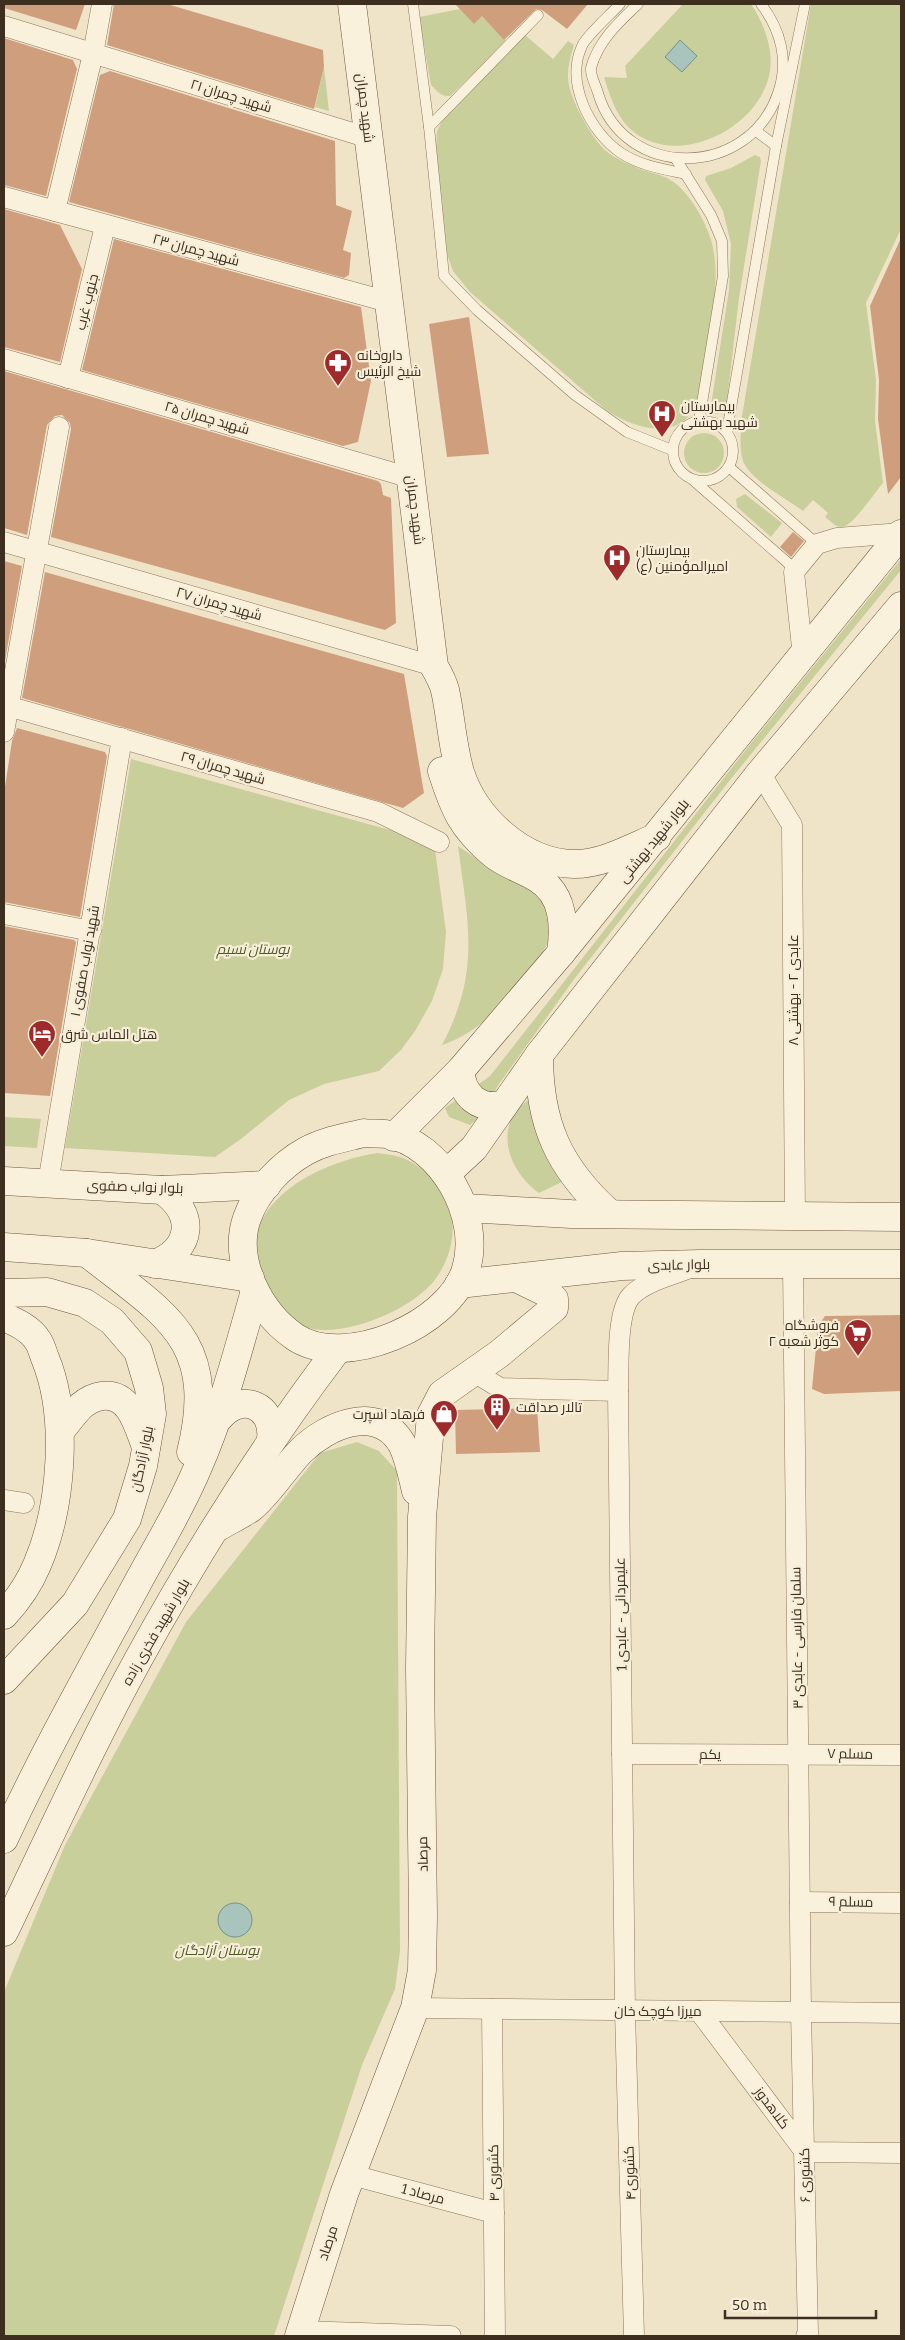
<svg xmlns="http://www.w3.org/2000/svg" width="905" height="2340" viewBox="0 0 905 2340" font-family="Bitter,Cairo,serif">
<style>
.green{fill:#c9cf9b}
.water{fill:#a9c4bc;stroke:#6f938a}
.building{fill:#cf9f7d}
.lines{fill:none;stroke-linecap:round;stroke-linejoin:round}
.lane-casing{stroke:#8d765c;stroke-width:11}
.street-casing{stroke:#8d765c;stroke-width:21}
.secondary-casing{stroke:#6f573f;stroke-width:29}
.lane{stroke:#faf1dc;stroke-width:10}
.street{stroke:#faf1dc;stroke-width:20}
.secondary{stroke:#faf1dc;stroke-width:28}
.labels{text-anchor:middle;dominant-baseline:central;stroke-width:4.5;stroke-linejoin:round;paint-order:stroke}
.street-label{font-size:14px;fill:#3d2e20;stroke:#f7eed8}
.poi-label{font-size:14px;fill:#3d2e20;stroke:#f7eed8;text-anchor:start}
.park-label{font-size:14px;font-style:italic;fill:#4d5a26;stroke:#f7eed8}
</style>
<rect width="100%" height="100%" fill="#f0e4c8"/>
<g class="green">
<path d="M683 4H751C764 23 775 52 769 76 756 131 674 170 629 128 616 115 609 94 604 77L627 78 625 66Z"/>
<path d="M811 4H901V229L866 303 876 380 875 421 883 483C875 492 853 526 842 527 837 528 829 520 825 517L828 513 813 500 803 511C786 498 751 481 743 461 739 449 741 434 741 422Z"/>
<path d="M460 9 474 23 482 16 507 42 450 96C441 97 437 91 431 85L419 17Z"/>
<path d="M525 35 553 59 568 41 574 45C571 55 568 65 568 75 567 94 588 131 601 146 609 155 621 161 633 166 647 173 662 173 675 183 691 196 705 220 711 240 724 280 706 352 699 394 687 444 638 431 606 410L470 292 453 271 447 254 436 148 437 131 444 117Z"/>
<polygon points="324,67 329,111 315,107"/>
<polygon points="755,155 760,157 761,161 739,298 726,409 723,413 715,414 711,405 729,290 731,244 723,211 705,180 706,176 731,168"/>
<circle cx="704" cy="453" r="20"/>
<polygon points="745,494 782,523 771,537 737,507 736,499"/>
<polygon points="901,559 901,570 730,780 575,978 499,1084 481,1116 470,1125 449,1117 445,1108 490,1076 752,742"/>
<polygon points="131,759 434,842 446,932 443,969 432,1001 415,1031 401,1050 379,1071 324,1084 289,1100 241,1139 215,1157 65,1148"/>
<path d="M458 846 480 861 540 892 554 930C535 974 489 1030 442 1045 481 971 468 924 458 846Z"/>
<path d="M532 1097C536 1130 543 1156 564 1181L539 1193C514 1175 496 1140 516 1110 520 1106 527 1101 532 1097Z"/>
<polygon points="4,1117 41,1119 37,1148 4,1146"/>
<path d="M377 1153C385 1154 395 1155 403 1158 453 1180 467 1232 437 1277 415 1310 334 1344 298 1324 287 1318 266 1289 257 1278 257 1265 253 1245 257 1232 272 1185 333 1160 377 1153Z"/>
<polygon points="357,1442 379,1451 397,1471 400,1951 395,1989 362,2065 274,2336 4,2336 4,1992 65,1845 186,1622 320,1453"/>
</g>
<g class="water">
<polygon points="680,40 697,56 682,72 665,57"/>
<circle cx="235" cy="1920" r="17"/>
</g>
<g class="building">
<polygon points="4,4 85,4 76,30 4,8"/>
<polygon points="114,4 167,4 323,50 324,67 314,109 107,45"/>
<polygon points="455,4 588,4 567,29 542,10 536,9 504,40 482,16 474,24"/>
<polygon points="4,38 73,60 77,69 46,196 4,185"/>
<polygon points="110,71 335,141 336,205 352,211 343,250 351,253 349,275 344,278 69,202 100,75"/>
<polygon points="4,209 60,225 82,269 60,362 4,347"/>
<polygon points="901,238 901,477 888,494 878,419 879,380 870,306"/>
<polygon points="114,239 361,307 371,381 358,442 343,446 82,370"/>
<polygon points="469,317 489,454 447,457 429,324"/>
<polygon points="4,371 378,481 381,484 383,495 391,498 396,623 385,630 51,537 71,429 70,423 62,415 55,416 47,425 27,535 4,528"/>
<polygon points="793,532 804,541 791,557 780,547"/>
<polygon points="4,561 22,566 4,666"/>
<polygon points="45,572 404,674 424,793 403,808 22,698"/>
<polygon points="17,728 105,752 107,756 80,917 4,902 4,793 12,741"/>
<polygon points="4,926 74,940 76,942 50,1096 4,1093"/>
<polygon points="901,1315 901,1391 824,1394 812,1389 818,1326 825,1316"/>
<polygon points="537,1408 540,1452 456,1454 455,1410"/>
</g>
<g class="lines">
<defs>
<g id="lane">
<polyline points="413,4 429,127 444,276 477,310 575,395 627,432 672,450"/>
<path d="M620 4C611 14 586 36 582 46 565 83 590 132 621 153 641 166 663 169 686 174"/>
<path d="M638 4C619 22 598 41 591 68 590 75 596 86 598 93 624 181 749 179 778 93 789 61 781 30 761 4"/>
<polyline points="429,127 538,15"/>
<polyline points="756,131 776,146"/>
<polyline points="676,159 711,215 722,241 723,276 699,421"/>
<circle cx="703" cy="451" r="30"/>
<polyline points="727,431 776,146 805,4"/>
<polyline points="729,467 817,544"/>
<polyline points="693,480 788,563 794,572"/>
</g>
<g id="street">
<polyline points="4,26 369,138"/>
<polyline points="4,197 389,302"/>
<polyline points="55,211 93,54 102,4"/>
<polyline points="4,359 411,478"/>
<polyline points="68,378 105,226"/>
<polyline points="4,542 434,666"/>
<polyline points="803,657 794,572 817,544 837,538 901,533"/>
<polyline points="4,705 378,812 439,842"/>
<polyline points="4,732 59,427"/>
<polyline points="760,773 792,825 795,1217"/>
<polyline points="4,914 91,931"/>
<polyline points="48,1183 122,738"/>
<polyline points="793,1264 801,2012 808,2334 806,2336"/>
<polyline points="474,1372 500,1388 618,1391"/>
<polyline points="4,1500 24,1503"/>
<polyline points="622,1754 901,1755"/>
<polyline points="800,1902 901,1903"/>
<polyline points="415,2008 901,2013"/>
<polyline points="492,2009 495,2336"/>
<polyline points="699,2011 805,2152 901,2153"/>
<polyline points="352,2175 494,2213"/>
<polyline points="301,2331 451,2336"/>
<path d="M634 2336 625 2011 618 1391C619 1368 616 1313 631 1296 644 1282 670 1276 687 1269"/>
</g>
<g id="secondary">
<path d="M352 4 434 666C438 673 443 682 445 690 451 717 452 745 460 772 475 819 523 863 574 864 603 864 631 848 657 837"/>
<path d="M442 771C454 809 462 828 493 854 506 865 523 869 537 878 564 894 565 925 561 953"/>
<path d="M539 1055C539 1123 558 1167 609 1213"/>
<path d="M460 1071C463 1096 478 1110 504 1105"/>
<path d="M364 1133C371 1134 379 1133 386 1134 442 1143 482 1217 466 1269 450 1325 344 1370 295 1337 260 1313 232 1261 247 1218 257 1190 281 1165 306 1151 324 1141 344 1138 364 1133Z"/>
<polyline points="394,1137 460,1071 561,953 901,534"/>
<polyline points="446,1174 474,1148 539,1055 760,773 901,606"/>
<polyline points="4,1181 162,1190 267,1185"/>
<polyline points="464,1208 571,1214 901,1217"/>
<polyline points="4,1247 87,1253 250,1278"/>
<path d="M87 1253C165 1315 219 1339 191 1452"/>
<path d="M155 1264C193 1248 196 1214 162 1190"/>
<polyline points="459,1284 622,1266 700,1264 901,1264"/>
<polyline points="4,1293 47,1292 85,1303 112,1321 138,1351 149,1388 152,1414 143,1466 127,1519 75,1604 4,1680"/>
<path d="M4 1317C16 1322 31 1329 38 1341 41 1345 43 1353 45 1358 69 1416 62 1507 37 1565 29 1584 18 1600 4 1615"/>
<path d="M219 1418C241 1391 275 1405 271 1440"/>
<path d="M61 1430C68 1422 74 1413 81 1406 87 1401 94 1397 102 1396 130 1392 138 1426 146 1447"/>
<path d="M218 1527C228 1521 241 1515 251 1508 266 1497 286 1466 301 1451 326 1426 378 1402 402 1444 409 1458 412 1475 416 1491"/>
<path d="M4 1839C44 1752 91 1669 137 1584 158 1545 181 1508 198 1467 223 1410 238 1350 255 1291"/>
<path d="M4 1932C48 1841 90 1747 139 1658 198 1551 263 1447 337 1350"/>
<polyline points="299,2336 344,2194 415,2008 422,1970 423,1917 420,1668 422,1517 431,1415 442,1394 499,1354 554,1308 554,1299 547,1293 516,1278"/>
</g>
</defs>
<use href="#lane" class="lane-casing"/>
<use href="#street" class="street-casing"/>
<use href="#secondary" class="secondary-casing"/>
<use href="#lane" class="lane"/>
<use href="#street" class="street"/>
<use href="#secondary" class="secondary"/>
</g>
<defs>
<symbol id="pharmacy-pin" viewBox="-11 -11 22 30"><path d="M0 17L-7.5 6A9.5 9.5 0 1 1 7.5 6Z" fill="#9e2a2b" stroke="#f7eed8"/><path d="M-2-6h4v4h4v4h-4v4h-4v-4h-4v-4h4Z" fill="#fff"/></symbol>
<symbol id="hospital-pin" viewBox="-11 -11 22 30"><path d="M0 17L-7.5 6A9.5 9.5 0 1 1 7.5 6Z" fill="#9e2a2b" stroke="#f7eed8"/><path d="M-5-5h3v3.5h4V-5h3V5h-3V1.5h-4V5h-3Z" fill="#fff"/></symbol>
<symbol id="hotel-pin" viewBox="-11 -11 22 30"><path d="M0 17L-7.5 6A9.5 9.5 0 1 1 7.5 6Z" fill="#9e2a2b" stroke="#f7eed8"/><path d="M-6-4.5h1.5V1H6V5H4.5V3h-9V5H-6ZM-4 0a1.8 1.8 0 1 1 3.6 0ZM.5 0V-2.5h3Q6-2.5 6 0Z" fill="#fff"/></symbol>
<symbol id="supermarket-pin" viewBox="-11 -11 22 30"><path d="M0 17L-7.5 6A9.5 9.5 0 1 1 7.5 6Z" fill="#9e2a2b" stroke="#f7eed8"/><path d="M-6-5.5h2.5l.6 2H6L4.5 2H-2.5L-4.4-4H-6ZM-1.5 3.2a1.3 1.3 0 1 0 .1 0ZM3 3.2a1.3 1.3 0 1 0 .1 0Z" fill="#fff"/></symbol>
<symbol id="building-pin" viewBox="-11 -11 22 30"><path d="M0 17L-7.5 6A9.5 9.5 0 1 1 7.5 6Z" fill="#9e2a2b" stroke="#f7eed8"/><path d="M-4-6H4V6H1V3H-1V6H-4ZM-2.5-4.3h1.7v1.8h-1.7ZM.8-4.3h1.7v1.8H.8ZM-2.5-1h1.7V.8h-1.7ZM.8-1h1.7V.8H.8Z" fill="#fff"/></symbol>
<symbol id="shop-pin" viewBox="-11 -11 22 30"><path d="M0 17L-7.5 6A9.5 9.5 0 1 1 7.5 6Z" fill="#9e2a2b" stroke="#f7eed8"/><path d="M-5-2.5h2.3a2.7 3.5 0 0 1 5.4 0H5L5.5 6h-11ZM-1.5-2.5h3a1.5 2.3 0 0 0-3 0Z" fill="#fff"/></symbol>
</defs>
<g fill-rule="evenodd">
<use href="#pharmacy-pin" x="322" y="347" width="32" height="43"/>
<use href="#hospital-pin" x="646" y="398" width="32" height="43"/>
<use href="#hospital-pin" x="601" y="542" width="32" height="43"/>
<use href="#hotel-pin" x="26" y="1018" width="32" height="43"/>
<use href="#supermarket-pin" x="842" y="1317" width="32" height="43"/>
<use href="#building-pin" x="481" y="1391" width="32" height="43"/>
<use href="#shop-pin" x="428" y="1398" width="32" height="43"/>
</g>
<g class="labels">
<g class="street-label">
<text transform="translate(231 96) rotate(17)">شهید چمران ۲۱</text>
<text transform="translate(365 108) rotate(83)">شهید چمران</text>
<text transform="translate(196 250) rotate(15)">شهید چمران ۲۳</text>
<text transform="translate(87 302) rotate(-76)">جنوب غرب</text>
<text transform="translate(207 418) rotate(16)">شهید چمران ۲۵</text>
<text transform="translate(415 510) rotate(83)">شهید چمران</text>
<text transform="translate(219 604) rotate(16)">شهید چمران ۲۷</text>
<text transform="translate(223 768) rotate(16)">شهید چمران ۲۹</text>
<text transform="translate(654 841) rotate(-51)">بلوار شهید بهشتی</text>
<text transform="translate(85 961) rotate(-80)">شهید نواب صفوی ۱</text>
<text transform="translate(793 990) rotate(-90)">عابدی ۲ - بهشتی ۸</text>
<text transform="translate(135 1187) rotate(2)">بلوار نواب صفوی</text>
<text transform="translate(679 1265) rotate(-1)">بلوار عابدی</text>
<text transform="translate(142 1459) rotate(-78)">بلوار آزادگان</text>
<text transform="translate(621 1614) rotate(-91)">علیمردانی - عابدی 1</text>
<text transform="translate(156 1632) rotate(-60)">بلوار شهید فخری زاده</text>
<text transform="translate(797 1638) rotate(-91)">سلمان فارسی - عابدی ۳</text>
<text x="710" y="1754">یکم</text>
<text transform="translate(850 1754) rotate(1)">مسلم ۷</text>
<text transform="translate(423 1854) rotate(-91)">مرصاد</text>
<text transform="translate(851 1902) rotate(1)">مسلم ۹</text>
<text x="658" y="2011">میرزا کوچک خان</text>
<text transform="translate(772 2108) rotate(53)">کلاهدوز</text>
<text transform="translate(494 2173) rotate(-91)">کشوری ۴</text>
<text transform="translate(630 2173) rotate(-92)">کشوری۴</text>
<text transform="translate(805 2175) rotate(-91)">کشوری ۶</text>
<text transform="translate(423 2194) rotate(15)">مرصاد 1</text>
<text transform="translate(328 2243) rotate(-72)">مرصاد</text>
</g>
<g class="poi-label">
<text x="357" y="355">داروخانه<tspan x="357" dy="16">شیخ الرئیس</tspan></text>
<text x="681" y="406">بیمارستان<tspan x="681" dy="16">شهید بهشتی</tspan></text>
<text x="636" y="550">بیمارستان<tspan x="636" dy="16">امیرالمؤمنین (ع)</tspan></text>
<text x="61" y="1034">هتل الماس شرق</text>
<text x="839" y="1325" text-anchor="end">فروشگاه<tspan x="839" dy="16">کوثر شعبه ۲</tspan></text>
<text x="516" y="1407">تالار صداقت</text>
<text x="425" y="1414" text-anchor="end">فرهاد اسپرت</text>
</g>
<g class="park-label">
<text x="253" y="949">بوستان نسیم</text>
<text x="217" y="1950">بوستان آزادگان</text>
</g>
</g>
<rect width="905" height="2340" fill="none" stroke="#3d2e20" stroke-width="10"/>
<path d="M725 2310v8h151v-8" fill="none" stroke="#3d2e20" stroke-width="2.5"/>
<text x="732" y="2310" font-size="15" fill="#3d2e20" stroke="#f7eed8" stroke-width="4" paint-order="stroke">50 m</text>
</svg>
